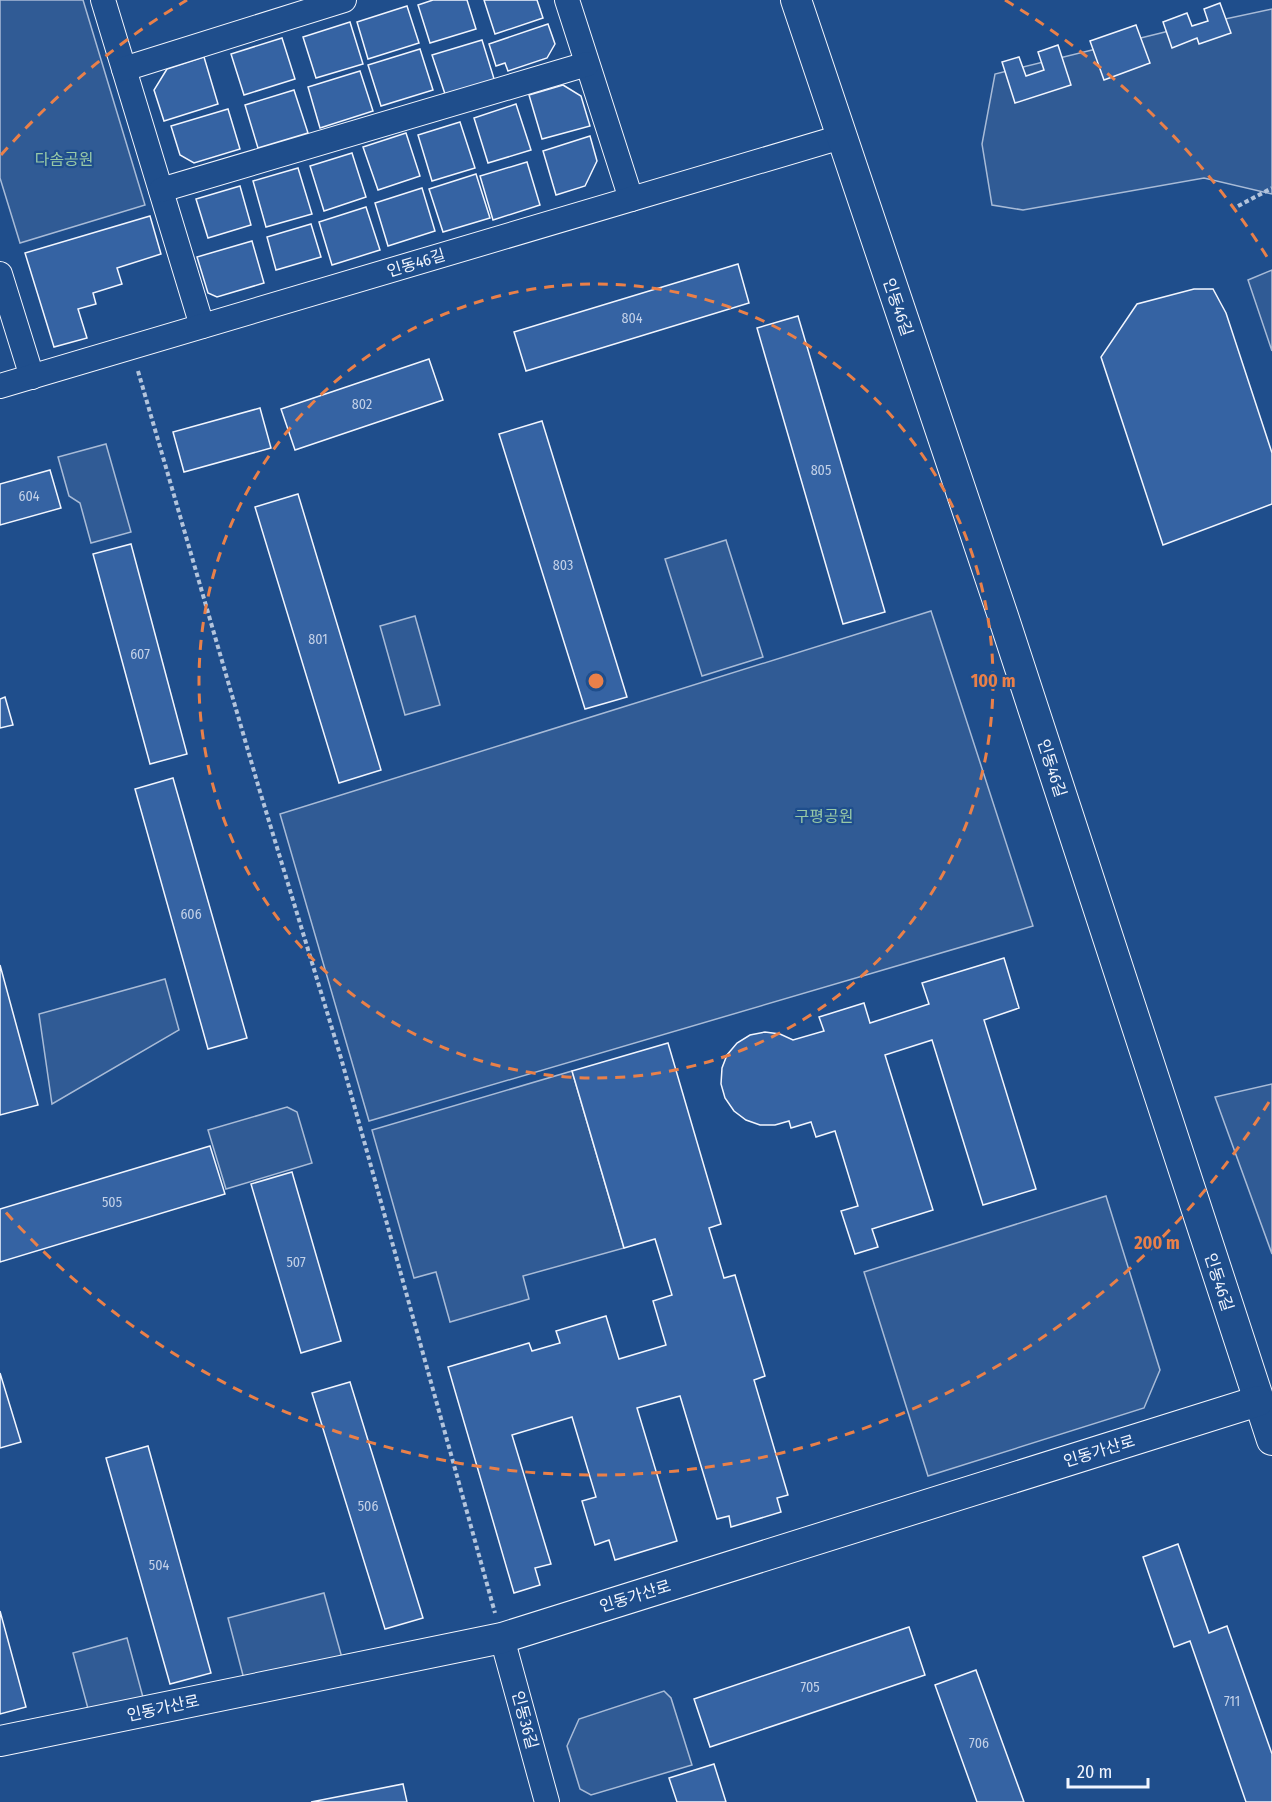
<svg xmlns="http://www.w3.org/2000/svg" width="1272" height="1802" viewBox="0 0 1272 1802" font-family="'Fira Sans Condensed','Noto Sans KR',sans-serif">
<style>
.built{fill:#305b95;stroke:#a8bbd7;stroke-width:1.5}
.building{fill:#3563a3;stroke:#f2f6ff;stroke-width:1.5}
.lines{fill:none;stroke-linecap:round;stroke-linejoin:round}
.minor-casing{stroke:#f2f6ff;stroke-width:26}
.tertiary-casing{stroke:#f2f6ff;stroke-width:32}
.path{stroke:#b3c4dc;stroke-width:4;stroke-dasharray:4.5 3;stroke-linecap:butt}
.minor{stroke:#1f4e8c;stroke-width:24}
.tertiary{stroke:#1f4e8c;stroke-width:30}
.ring{fill:none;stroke:#ea8049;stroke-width:3;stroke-dasharray:10 8}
.labels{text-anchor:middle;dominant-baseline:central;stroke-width:4.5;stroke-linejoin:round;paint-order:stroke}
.number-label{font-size:14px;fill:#c3d1e8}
.park-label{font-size:16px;fill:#97c8a6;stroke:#1f4e8c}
.street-label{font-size:16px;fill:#f2f6ff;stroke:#1f4e8c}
.centre{fill:#ea8049;stroke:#1f4e8c;stroke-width:3}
.ring-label{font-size:18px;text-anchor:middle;font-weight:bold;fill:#ea8049;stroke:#1f4e8c;stroke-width:4.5;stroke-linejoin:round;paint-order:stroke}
</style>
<rect width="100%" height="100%" fill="#1f4e8c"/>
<g class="built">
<polygon points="0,0 83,0 145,205 20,243 0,178"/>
<polygon points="1272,9 1272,194 1204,178 1023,210 992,205 982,144 995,74 1169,31"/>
<polygon points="1272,270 1272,351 1248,280"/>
<polygon points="106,444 131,532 91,543 80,503 69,496 58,457"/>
<polygon points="726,540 763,657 702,676 665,559"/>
<polygon points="931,611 1033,926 369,1121 280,814"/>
<polygon points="415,616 440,705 405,715 380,626"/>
<polygon points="165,979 179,1030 52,1104 39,1014"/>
<polygon points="572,1071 624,1248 523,1276 529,1299 450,1322 436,1272 414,1278 372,1130"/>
<polygon points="1272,1084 1272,1254 1215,1097"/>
<polygon points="287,1107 297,1112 312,1163 226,1189 208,1130"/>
<polygon points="1106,1196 1160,1370 1144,1408 928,1476 864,1272"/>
<polygon points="324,1593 342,1658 245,1683 228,1618"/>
<polygon points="127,1638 144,1701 90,1716 73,1653"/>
<polygon points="664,1691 671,1698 692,1765 591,1795 580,1789 567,1746 579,1719"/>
</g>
<g class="building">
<polygon points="433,0 467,0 476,29 430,43 418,5"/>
<polygon points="484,0 537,0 543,18 495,34"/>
<polygon points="1220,3 1231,33 1199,44 1197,38 1172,48 1163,22 1187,13 1192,26 1208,21 1204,9"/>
<polygon points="407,6 419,43 368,59 357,22"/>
<polygon points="350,22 363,64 316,78 303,37"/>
<polygon points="548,24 555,44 547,58 508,71 505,63 496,66 489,44"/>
<polygon points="1136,25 1150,63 1104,80 1090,41"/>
<polygon points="282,38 295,79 244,95 231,54"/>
<polygon points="482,40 495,82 446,97 432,55"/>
<polygon points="1058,45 1071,85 1015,103 1002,62 1019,57 1026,76 1044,70 1038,52"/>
<polygon points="420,49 433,90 381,106 368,65"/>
<polygon points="204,57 218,104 164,121 154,90 167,69"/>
<polygon points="360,71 373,111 320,128 308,87"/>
<polygon points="563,85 581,96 590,126 542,139 529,95"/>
<polygon points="294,90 308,133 258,148 245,105"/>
<polygon points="516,104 531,150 488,163 474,118"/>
<polygon points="228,109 240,149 194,163 180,155 171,126"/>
<polygon points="460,122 475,168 432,181 418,135"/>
<polygon points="406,133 420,176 378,190 363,147"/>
<polygon points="590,136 597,161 585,186 556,195 543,151"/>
<polygon points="352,153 366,197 324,211 310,166"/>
<polygon points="527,162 540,205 493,220 480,176"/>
<polygon points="298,168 312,214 266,227 253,181"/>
<polygon points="476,174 490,218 443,232 429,189"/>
<polygon points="240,186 251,225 208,238 196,199"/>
<polygon points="422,188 435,231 388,246 375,203"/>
<polygon points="366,207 380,250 332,265 319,222"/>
<polygon points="150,216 161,254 117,268 122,284 93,293 96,304 78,309 87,338 54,347 25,253"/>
<polygon points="311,224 321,257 276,270 267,237"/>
<polygon points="252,241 264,283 217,297 208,293 197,257"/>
<polygon points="738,264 749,303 526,371 514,332"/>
<polygon points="1194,289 1213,289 1226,313 1272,453 1272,504 1163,545 1101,357 1137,304"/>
<polygon points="798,316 885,612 843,624 757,328"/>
<polygon points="429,359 443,400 295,450 281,409"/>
<polygon points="260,408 271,448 184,472 173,432"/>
<polygon points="542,421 627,697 585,709 499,434"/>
<polygon points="50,470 61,508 0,525 0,484"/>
<polygon points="298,494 381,770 339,783 255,507"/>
<polygon points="131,544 187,754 150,764 93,554"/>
<polygon points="5,697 13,725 0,728 0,699"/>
<polygon points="173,778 247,1038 208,1049 135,789"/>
<polygon points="1004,958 1019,1008 984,1020 1036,1189 983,1205 932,1040 885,1055 933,1210 872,1229 878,1247 855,1254 841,1211 858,1206 835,1131 816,1137 811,1122 791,1128 789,1121 775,1125 760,1125 746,1120 734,1111 725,1098 721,1084 722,1068 727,1055 737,1043 750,1035 765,1032 780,1034 793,1040 824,1031 819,1017 864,1003 870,1023 929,1004 922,983"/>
<polygon points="0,965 38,1105 0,1115"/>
<polygon points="668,1043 721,1224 709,1228 724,1278 735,1275 765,1376 754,1380 788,1495 777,1498 781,1512 731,1527 729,1516 717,1519 680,1396 637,1408 677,1541 615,1560 609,1540 595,1545 582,1501 596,1497 572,1417 512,1435 551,1564 535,1568 540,1585 514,1593 448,1367 529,1343 532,1351 560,1343 556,1331 606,1316 619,1359 666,1345 653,1301 672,1295 655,1239 624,1248 572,1071"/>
<polygon points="210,1146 225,1194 0,1262 0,1209"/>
<polygon points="292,1172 341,1341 301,1353 251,1184"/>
<polygon points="0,1373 21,1442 0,1448"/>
<polygon points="350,1382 423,1618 385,1629 312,1393"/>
<polygon points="148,1446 211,1673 170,1684 106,1458"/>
<polygon points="1178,1544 1209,1633 1227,1626 1272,1754 1272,1802 1246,1802 1190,1641 1174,1647 1143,1557"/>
<polygon points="0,1611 26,1707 0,1714"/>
<polygon points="909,1627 925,1675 710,1747 694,1699"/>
<polygon points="976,1670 1024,1802 977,1802 935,1685"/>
<polygon points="714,1764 726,1802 677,1802 669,1778"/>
<polygon points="403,1784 407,1802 311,1802"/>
</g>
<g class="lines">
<defs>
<g id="minor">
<polyline points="103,0 202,326"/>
<polyline points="567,0 631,199"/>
<polyline points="124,69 344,0"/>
<polyline points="161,190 587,64"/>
<polyline points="0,274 32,377"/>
<polyline points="0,386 841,137"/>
<polyline points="502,1638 547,1802"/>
</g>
<g id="tertiary">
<polyline points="796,0 1003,616 1272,1440"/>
<polyline points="0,1741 502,1638 1258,1401"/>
</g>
</defs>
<use href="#minor" class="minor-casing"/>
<use href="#tertiary" class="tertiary-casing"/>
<g class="path">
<polyline points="1238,206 1272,188"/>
<polyline points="138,371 258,785 341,1058 495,1613"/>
</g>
<use href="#minor" class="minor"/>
<use href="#tertiary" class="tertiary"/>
</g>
<g class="ring">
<circle cx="596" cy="681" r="397"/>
<path d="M1269 1102A794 794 0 0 1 1 1207M1 155A794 794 0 0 1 187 0M1005 0A794 794 0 0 1 1269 260"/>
</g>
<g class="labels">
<g class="number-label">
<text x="632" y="318">804</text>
<text x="362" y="404">802</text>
<text x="821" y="470">805</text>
<text x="29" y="496">604</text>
<text x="563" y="565">803</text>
<text x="318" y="639">801</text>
<text x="140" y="654">607</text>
<text x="191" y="914">606</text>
<text x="112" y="1202">505</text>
<text x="296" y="1262">507</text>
<text x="368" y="1506">506</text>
<text x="159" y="1565">504</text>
<text x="810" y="1687">705</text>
<text x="1232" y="1701">711</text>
<text x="979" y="1743">706</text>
</g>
<g class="park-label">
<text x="64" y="159">다솜공원</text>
<text x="824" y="816">구평공원</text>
</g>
<g class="street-label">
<text transform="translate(416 263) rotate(-17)">인동46길</text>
<text transform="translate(898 307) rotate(71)">인동46길</text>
<text transform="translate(1052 768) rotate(72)">인동46길</text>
<text transform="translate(1219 1282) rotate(72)">인동46길</text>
<text transform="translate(1099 1451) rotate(-17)">인동가산로</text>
<text transform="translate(635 1596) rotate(-17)">인동가산로</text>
<text transform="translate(163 1708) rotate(-12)">인동가산로</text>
<text transform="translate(525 1720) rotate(75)">인동36길</text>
</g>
</g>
<circle cx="596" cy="681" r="9" class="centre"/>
<g class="ring-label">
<text x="993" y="687">100 m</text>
<text x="1157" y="1249">200 m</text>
</g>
<path d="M1068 1778v9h80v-9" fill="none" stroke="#f2f6ff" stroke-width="3"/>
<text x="1077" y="1778" font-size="18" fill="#f2f6ff" stroke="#1f4e8c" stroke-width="4.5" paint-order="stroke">20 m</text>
</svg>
